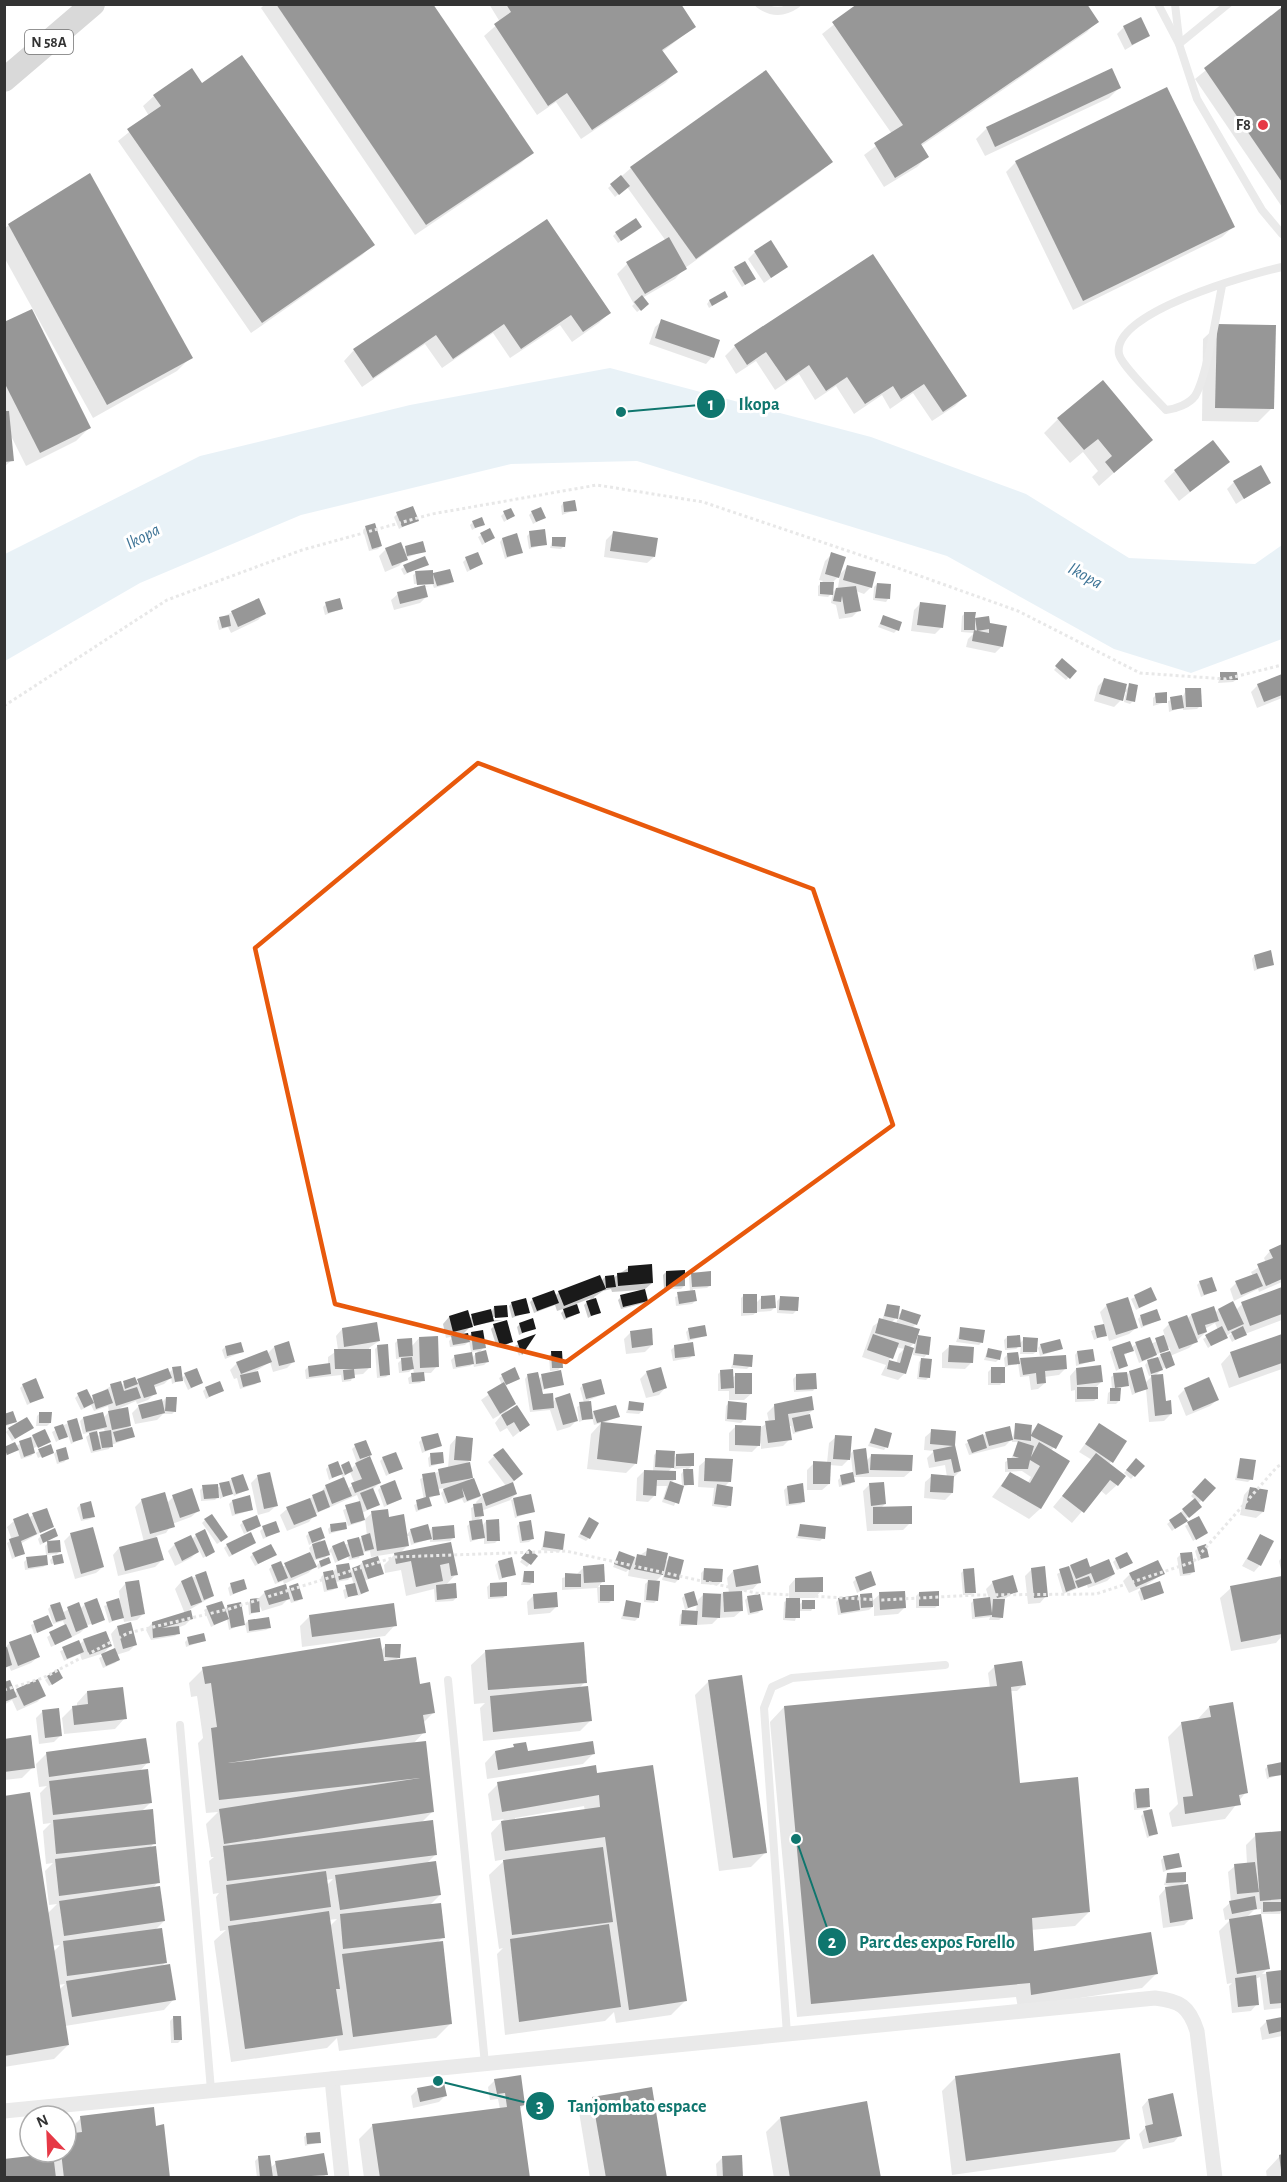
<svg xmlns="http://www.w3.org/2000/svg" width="1287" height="2182" viewBox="0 0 1287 2182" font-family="'Alegreya Sans',sans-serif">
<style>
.water{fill:#cfe2ee}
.shadow{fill:#0003;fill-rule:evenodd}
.building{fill:#1a1a1a}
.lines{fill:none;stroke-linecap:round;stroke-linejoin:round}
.path{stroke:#cdcdcd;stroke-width:3;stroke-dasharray:3 3;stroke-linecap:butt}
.lane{stroke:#d0d0d0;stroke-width:8}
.street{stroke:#d0d0d0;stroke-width:15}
.primary{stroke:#ababab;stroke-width:24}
.marked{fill:none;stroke:#e8590c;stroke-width:4.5;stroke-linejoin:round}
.poi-dot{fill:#e63946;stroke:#fff;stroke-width:2}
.labels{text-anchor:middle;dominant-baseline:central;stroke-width:6;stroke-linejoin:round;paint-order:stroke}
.shield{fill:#fff;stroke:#707070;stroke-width:1.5}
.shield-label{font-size:15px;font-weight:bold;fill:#333}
.poi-label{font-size:16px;font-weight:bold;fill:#333;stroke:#fff;text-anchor:end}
.water-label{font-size:18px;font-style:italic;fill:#3f7597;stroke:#fff}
.leader{fill:none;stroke:#0f766e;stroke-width:2}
.callout-dot{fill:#0f766e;stroke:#fff;stroke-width:2}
.mark-label{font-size:18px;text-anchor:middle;font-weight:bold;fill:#fff}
.callout-label{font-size:18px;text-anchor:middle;font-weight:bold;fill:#0f766e;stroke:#fff;stroke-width:6;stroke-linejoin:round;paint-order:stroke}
</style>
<rect width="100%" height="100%" fill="#fff"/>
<polygon class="water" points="610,368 871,437 1026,494 1129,558 1255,564 1282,545 1282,639 1191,673 1114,649 947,556 637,461 511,464 301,515 140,583 5,661 5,554 200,456 410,405"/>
<g class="shadow">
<polygon points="265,4 431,4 532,153 521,163 415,235 261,8"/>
<polygon points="489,4 679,4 694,27 662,52 676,72 665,83 581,139 556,102 537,115 484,36 500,22"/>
<polygon points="860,4 1097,21 1087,32 921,146 927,157 917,167 884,187 864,155 892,134 822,34"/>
<polygon points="1282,9 1282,207 1195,79"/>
<polygon points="1124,27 1148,36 1125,50 1117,34"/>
<polygon points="202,85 373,245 362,255 251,333 118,141 149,116 143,106 154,96"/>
<polygon points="1119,88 1109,98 985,156 976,139 987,128"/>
<polygon points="831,162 820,172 685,268 675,279 642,298 644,307 637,312 632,306 634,304 617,274 627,264 666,241 627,187 615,197 608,188 631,168"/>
<polygon points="1016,162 1233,227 1222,237 1073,310 1006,172"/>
<polygon points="547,221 609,313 599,323 572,342 560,325 510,358 493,333 442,368 425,344 362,387 344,361 354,350"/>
<polygon points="9,225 191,357 177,371 93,418 4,257 4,229"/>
<polygon points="638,230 618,243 613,236 616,233"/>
<polygon points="755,252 786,267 764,283 748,259"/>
<polygon points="873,256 965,396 955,406 932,421 913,393 890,409 882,395 854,414 836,386 815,400 799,374 775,390 756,361 736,374 725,356 735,346"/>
<polygon points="735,268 754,279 742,287 732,271"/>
<polygon points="726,297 709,308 707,304 709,301"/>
<polygon points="662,321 712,357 706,364 649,344 655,327"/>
<polygon points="4,324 90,427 76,441 26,466 10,434 12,460 4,467"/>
<polygon points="1218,325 1272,408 1258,422 1202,421 1203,339"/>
<polygon points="1058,419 1151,440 1099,486 1092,477 1098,471 1083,452 1070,463 1044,433"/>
<polygon points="1228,462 1179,501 1164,481 1175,471"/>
<polygon points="1234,482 1269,482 1236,504 1227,489"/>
<polygon points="563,503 575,510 562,515 561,506"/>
<polygon points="532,512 544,518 533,524 529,515"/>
<polygon points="504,513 513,516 504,522 501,516"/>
<polygon points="397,514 417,520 399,529 394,517"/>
<polygon points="473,522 483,524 472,530 470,525"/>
<polygon points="366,527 381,546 378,549 369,551 363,530"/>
<polygon points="530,533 545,544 529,549 527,536"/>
<polygon points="613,533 654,557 647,563 604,557 606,540"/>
<polygon points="481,535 490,540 482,545 478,537"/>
<polygon points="553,538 564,546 561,549 550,548"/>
<polygon points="502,539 521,552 505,559 500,542"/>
<polygon points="406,547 424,551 406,558 399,566 385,572 379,556 386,549 403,550"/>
<path d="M832 554 839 575 847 567 871 587 864 594 856 591 859 610 852 617 839 619 836 605 831 603 833 592 828 597 818 596V586L823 581 819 580 825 561ZM840 575 838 587 831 594 832 583Z"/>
<polygon points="466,559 482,564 467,572 463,562"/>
<polygon points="427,564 404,575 401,569 404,567"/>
<polygon points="449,571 452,581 449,584 434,588 432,583 414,584 413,575 416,573 432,575"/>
<polygon points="877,584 888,599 886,602 873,600 874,587"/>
<polygon points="430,586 424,587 426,597 420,603 394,610 391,600 398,594 414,590 414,587"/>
<polygon points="258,600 264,614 258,620 231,633 228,627 219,630 217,621 220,618"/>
<polygon points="921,603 942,627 935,634 911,631 914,610"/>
<polygon points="326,604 341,609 325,615 323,607"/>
<polygon points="965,613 974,619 988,617 988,628 991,625 1002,646 995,653 966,647 968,639 974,633 961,632 962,616"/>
<polygon points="883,617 897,630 894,633 878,627"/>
<polygon points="1062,660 1075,671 1066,680 1054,670"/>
<polygon points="1221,674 1236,680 1233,682 1218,683"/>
<polygon points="1282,676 1282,698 1257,708 1251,692 1258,685"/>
<polygon points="1105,679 1124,691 1130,685 1133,701 1130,704 1124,702 1126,692 1124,692 1121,700 1114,707 1094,701 1098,686"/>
<polygon points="1186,690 1200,706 1197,709 1183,710 1183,707 1169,712 1168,701 1183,696"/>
<polygon points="1156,695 1166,702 1153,706 1153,698"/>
<polygon points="1254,956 1273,964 1254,971 1252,959"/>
<polygon points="1282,1246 1282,1282 1259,1292 1258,1289 1234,1301 1230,1289 1236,1283 1253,1276 1251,1272 1266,1263 1264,1258 1270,1251"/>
<polygon points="628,1268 652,1283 644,1290 647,1300 644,1303 621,1309 618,1300 621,1297 641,1290 612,1292 611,1289 603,1291 594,1297 599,1312 588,1318 584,1305 591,1298 576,1304 579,1313 564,1320 561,1313 566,1308 557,1311 555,1305 534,1313 530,1302 533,1299 555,1296 559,1292 601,1281 605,1277 613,1278"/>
<polygon points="666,1272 684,1286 681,1289 664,1289 663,1275"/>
<polygon points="692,1274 710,1285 707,1288 693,1289 695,1301 692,1304 676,1306 675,1297 690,1292 689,1277"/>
<polygon points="1200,1282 1215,1291 1201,1297 1197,1285"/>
<polygon points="1151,1289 1156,1300 1136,1310 1131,1299"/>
<path d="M1282 1289V1320L1245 1334 1232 1342 1229 1336 1234 1331 1208 1348 1203 1339 1218 1330 1215 1323 1205 1329 1206 1332 1189 1348 1170 1356 1174 1364 1162 1369 1155 1376 1171 1414 1164 1421 1149 1422 1146 1389 1132 1395 1129 1384 1119 1389V1401L1116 1404H1107L1108 1393 1112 1390 1111 1377 1114 1375 1126 1376 1130 1372 1145 1383 1154 1374 1149 1376 1145 1365 1151 1358 1139 1363 1134 1349 1123 1356 1127 1365 1116 1371 1110 1352 1112 1349 1129 1343 1131 1348 1136 1344H1151L1165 1337 1163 1330 1169 1324 1187 1319 1191 1315 1215 1313 1218 1310H1236L1242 1304ZM1169 1347 1171 1352 1161 1356ZM1164 1352 1158 1358 1149 1361 1157 1354Z"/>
<polygon points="744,1295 756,1303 761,1298 774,1308 771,1311 757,1312 753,1315 741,1316 741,1298"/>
<polygon points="780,1298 796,1311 793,1314 777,1313 777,1301"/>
<polygon points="512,1303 528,1312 512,1318 509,1306"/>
<path d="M887 1305 897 1317 903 1310 916 1324 912 1328 915 1340 919 1336 927 1354 922 1360 929 1377 926 1380 917 1379 919 1362 924 1357 913 1355 915 1342 909 1348 905 1373 898 1380 881 1375 886 1365 862 1357 873 1326 882 1320ZM899 1315 896 1324 891 1323ZM896 1347 904 1349 899 1354 896 1364 888 1362Z"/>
<polygon points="1107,1305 1136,1328 1129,1334 1109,1341 1107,1334 1094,1340 1091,1331 1104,1325 1100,1312"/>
<polygon points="494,1307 506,1317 487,1317 487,1320 503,1320 471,1326 461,1336 467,1338 471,1334 484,1347 479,1353 487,1362 484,1365 474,1367 473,1363 470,1366 453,1369 451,1360 454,1357 472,1358 478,1351 471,1352 469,1341 465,1345 450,1347 449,1341 454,1336 446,1338 443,1324 449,1317 469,1318 492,1311"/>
<polygon points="1140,1317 1159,1320 1141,1328 1138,1319"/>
<polygon points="520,1324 534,1328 519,1335 517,1327"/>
<polygon points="494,1326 511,1341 508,1344 497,1348 491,1329"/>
<polygon points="342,1329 379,1341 369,1348 369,1368 363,1374 353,1375 351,1381 342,1382 341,1375 306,1379 305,1370 308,1367 328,1365 328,1357 338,1350 336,1336"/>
<polygon points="689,1329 705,1336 688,1341 686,1332"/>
<polygon points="961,1329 982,1342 979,1345 956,1342"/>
<polygon points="631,1332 652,1345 645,1352 626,1354 624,1339"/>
<polygon points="1282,1336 1282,1369 1229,1388 1221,1364 1231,1353"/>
<polygon points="532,1337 521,1354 519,1356 515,1346"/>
<polygon points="1007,1337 1019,1344 1024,1339 1036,1352 1033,1354 1020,1354 1021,1345 1016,1349 1005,1350 1004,1340"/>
<polygon points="419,1338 437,1366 431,1373 423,1373 423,1380 420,1383 409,1384 408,1378 414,1374 413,1368 409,1372 399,1373 398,1363 403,1358 396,1359 395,1343 398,1340 411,1347"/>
<polygon points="1041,1345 1061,1349 1040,1356 1038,1348"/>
<polygon points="378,1346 389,1374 386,1377 377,1378 375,1349"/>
<polygon points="225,1347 242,1352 225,1359 222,1350"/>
<polygon points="274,1347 293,1362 287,1368 273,1372 270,1362 256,1371 259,1381 256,1384 240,1389 237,1378 234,1379 230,1370 237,1363 267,1354"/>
<polygon points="674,1347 693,1355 690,1358 673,1361 671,1350"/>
<polygon points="949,1347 971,1363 965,1369 942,1368 942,1353"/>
<polygon points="988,1349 999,1359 996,1362 984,1360"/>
<polygon points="1077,1352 1093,1361 1076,1366 1075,1355"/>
<polygon points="552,1353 561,1367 558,1370 550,1371 549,1356"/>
<polygon points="1007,1355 1018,1363 1021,1360 1066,1368 1059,1375 1044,1377 1045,1383 1038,1389 1031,1390 1029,1376 1020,1377 1018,1363 1005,1367 1004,1358"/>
<polygon points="735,1356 750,1366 747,1369 731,1368"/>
<path d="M173 1369 181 1379 185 1375 202 1383 188 1390 183 1379 172 1384 171 1377 164 1384 153 1388 155 1393 148 1400 137 1404 136 1401 120 1408 130 1426 125 1431 133 1437 111 1445 109 1449 91 1453 86 1437 92 1432 83 1434 80 1421 83 1418H103L109 1412 108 1406 94 1411 91 1405 81 1410 75 1398 78 1395 90 1399 111 1386 121 1385 134 1379 136 1383 169 1373ZM104 1429 105 1432 96 1437 95 1431Z"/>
<polygon points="991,1369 1003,1382 1000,1385 988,1385 988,1372"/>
<polygon points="1076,1369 1101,1382 1096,1387 1097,1398 1094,1401 1075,1402 1075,1390 1071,1391 1070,1376"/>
<polygon points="721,1371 732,1378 736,1375 751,1394 744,1400 729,1400 729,1391 718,1391 718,1374"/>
<polygon points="647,1372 665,1388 659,1395 646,1398 640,1379"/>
<polygon points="502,1376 518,1378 504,1387 514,1403 506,1412 528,1425 513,1437 507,1428 500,1432 495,1423 503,1413 493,1419 481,1400 502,1385 499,1378"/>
<polygon points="527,1376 538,1380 542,1376 562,1384 540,1391 552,1403 556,1399 577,1420 570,1427 557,1431 550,1410 530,1412 525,1379"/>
<polygon points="796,1376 815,1388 813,1391 794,1392 793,1379"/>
<polygon points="23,1385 42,1398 27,1405 20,1388"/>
<polygon points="583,1385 604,1394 589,1400 591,1416 594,1412 618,1417 603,1423 636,1463 626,1473 587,1469 591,1434 601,1423 594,1425 592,1417 579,1422 577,1407 584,1403 580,1388"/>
<polygon points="206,1388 222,1391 206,1399 203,1391"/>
<polygon points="1185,1389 1217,1400 1210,1406 1186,1416 1178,1396"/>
<polygon points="166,1398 175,1411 172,1414 163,1414 157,1420 135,1424 132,1413 139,1406 161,1403"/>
<polygon points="629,1403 642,1411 639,1414 626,1413"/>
<polygon points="729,1403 744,1420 741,1423 725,1421 726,1406"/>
<polygon points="774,1406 813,1410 805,1417 811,1428 793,1434 791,1426 788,1426 790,1439 783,1446 761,1449 761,1443 752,1452 729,1451 729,1433 736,1426 761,1427 769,1422 767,1413"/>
<polygon points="40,1413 50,1423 47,1426 36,1426 37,1416"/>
<polygon points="4,1415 15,1422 4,1427"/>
<polygon points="68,1423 82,1438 71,1444 68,1435 56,1442 52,1432"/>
<polygon points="1016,1425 1030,1433 1038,1425 1061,1437 1051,1451 1068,1461 1040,1509 1029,1519 992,1497 1010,1473 1027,1484 1031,1477 1022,1471 1005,1472 1005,1462 1011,1459 1018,1442 1012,1442 1012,1439 1005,1446 969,1455 965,1444 986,1434 1012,1439"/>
<polygon points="1099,1425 1111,1462 1108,1465 1117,1485 1106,1495 1100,1490 1072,1523 1053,1507 1092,1460 1079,1452"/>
<polygon points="32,1428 12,1441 6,1432 9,1429"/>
<polygon points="875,1429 886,1447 884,1450 868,1446"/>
<polygon points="932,1431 954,1445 960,1471 953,1478 952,1493 945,1500 924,1498 925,1482 932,1476 947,1477 945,1465 929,1468 927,1458 934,1451 924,1450 925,1437"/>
<polygon points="33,1436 48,1441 30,1450 34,1453 31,1456 21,1459 18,1449 4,1457 4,1449 14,1444 16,1446"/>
<polygon points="836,1437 849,1455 853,1451 866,1461 871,1456 911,1471 904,1477 853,1477 851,1484 839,1487 838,1480 841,1477 853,1474 851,1457 842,1466 829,1465 829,1484 822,1490 807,1490 807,1470 814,1463 827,1463 829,1443"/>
<polygon points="456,1438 470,1460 465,1465 471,1477 467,1482 473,1480 480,1497 464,1503 462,1499 445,1504 441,1493 446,1488 437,1489 438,1494 428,1499 430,1506 416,1512 414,1505 424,1500 420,1479 448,1468 450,1445"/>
<polygon points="422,1439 440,1446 422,1453 419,1442"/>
<path d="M355 1446 370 1454 363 1461 379 1483 372 1490 378 1505 362 1513 364 1519 361 1522 348 1526 343 1510 360 1503 357 1495 315 1514 309 1522 287 1531 280 1515 287 1509 319 1494 326 1486 343 1479 341 1474 329 1480 326 1469 329 1466 339 1469 342 1466 351 1469 357 1463 352 1449ZM350 1472 355 1484 347 1489 343 1477Z"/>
<polygon points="40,1450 51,1452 38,1458 36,1453"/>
<polygon points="57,1451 67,1459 64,1462 57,1464 54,1454"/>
<path d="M657 1452 673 1459 676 1456 693 1465 687 1470 692 1484 682 1487 674 1506 662 1502 667 1486H655V1495L648 1502 636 1501 637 1478 644 1471 653 1472 654 1455ZM674 1465V1469L686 1468 681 1474 682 1486 671 1483 674 1480 668 1472Z"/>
<polygon points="431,1455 442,1463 429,1467 428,1458"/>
<polygon points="494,1456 521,1474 512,1483 516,1494 510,1500 530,1495 533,1511 515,1518 511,1500 481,1511 482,1516 476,1522 482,1526 486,1521 498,1540 495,1543 484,1544 484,1537 470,1542 467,1526 472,1522 471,1508 477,1505 476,1502 483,1495 506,1486 488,1462"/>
<polygon points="383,1458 401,1468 386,1476 380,1461"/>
<polygon points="706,1460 730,1481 724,1487 729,1506 726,1508 712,1506 714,1488 698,1487 699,1466"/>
<polygon points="1240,1460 1251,1479 1248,1482 1235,1480"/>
<polygon points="1133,1463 1143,1466 1131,1479 1124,1473"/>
<polygon points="257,1477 276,1506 269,1512 258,1515 251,1483"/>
<polygon points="232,1479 247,1490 234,1496 232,1492 220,1499 219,1496 215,1500 201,1501 200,1490 203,1487 217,1488"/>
<polygon points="1205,1480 1214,1488 1198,1504 1197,1509 1172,1531 1167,1524 1195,1500 1191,1496"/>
<polygon points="870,1484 885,1504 881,1508 910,1523 903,1530 867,1531 863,1491"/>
<polygon points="381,1487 401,1499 384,1507 378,1490"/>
<polygon points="787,1487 803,1501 801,1504 786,1506 784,1490"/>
<polygon points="1250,1488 1263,1512 1256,1518 1240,1515 1244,1495"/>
<polygon points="164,1494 167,1503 173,1497 198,1511 191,1517 172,1524 166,1533 156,1536 162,1560 155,1567 118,1576 113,1555 119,1548 144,1542 135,1507 141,1501"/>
<polygon points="232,1501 252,1510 232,1516 229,1504"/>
<polygon points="80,1505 93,1516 90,1519 81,1521 77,1508"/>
<polygon points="372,1513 388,1518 406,1535 411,1530 429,1532 432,1528 453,1538 450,1541 430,1542 430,1539 411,1545 409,1536 406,1536 408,1545 399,1554 450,1544 456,1574 445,1586 456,1598 453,1601 435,1602 434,1589 406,1596 401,1570 385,1573 384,1565 396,1553 371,1557 370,1551 361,1553 359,1558 349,1560 348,1556 335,1563 331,1552 322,1561 329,1563 327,1565 318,1569 317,1565 324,1558 312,1561 315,1567 308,1573 284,1584 283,1581 275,1584 269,1569 272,1566 282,1567 311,1553 309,1548 315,1542 309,1545 306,1536 309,1533 323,1538 318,1544 328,1552 332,1547 344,1545 367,1536 365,1519"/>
<polygon points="33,1515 52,1526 20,1544 23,1554 12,1559 7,1543 12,1540 7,1527 14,1521 29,1518"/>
<polygon points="589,1519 589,1538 586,1541 578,1537"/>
<polygon points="205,1520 223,1540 217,1544 202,1523"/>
<polygon points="243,1522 260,1526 244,1534 240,1525"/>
<polygon points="520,1523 532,1539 529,1542 520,1543 517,1526"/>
<polygon points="1188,1524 1206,1533 1193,1541 1185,1526"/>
<polygon points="331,1526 346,1529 329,1534 328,1529"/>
<polygon points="800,1526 823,1538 820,1541 796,1538"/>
<polygon points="263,1528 278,1532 263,1539 260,1531"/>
<polygon points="92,1529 103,1567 96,1573 75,1579 64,1541 70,1535"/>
<polygon points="546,1533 562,1549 559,1552 541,1550"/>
<polygon points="196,1535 214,1552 203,1558 199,1550 191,1558 175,1566 168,1551 174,1545 190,1537 191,1540"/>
<polygon points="41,1536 57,1536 40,1545 38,1539"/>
<polygon points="1260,1536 1260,1565 1254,1572 1242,1566"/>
<polygon points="48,1543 60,1551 54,1557 61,1562 51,1564 50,1560 56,1554 46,1555 45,1546"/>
<polygon points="255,1543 229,1557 224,1548 227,1545"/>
<polygon points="1198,1548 1208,1556 1198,1561 1195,1551"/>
<polygon points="648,1550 664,1563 670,1558 678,1580 675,1583 662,1580 664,1573 655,1582 657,1600 654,1603 644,1602 645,1584 650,1580 628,1576 629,1569 626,1572 613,1567 620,1553 635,1558"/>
<polygon points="526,1553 536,1556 527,1567 520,1562"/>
<polygon points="253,1554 275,1555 255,1566 250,1557"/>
<polygon points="1180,1555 1193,1572 1190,1575 1180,1576 1177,1558"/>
<polygon points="1282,1557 1282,1574 1279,1561"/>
<polygon points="27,1559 46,1565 43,1567 25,1570 24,1562"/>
<polygon points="1116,1559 1128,1565 1117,1570 1113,1562"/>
<polygon points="363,1562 382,1574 364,1581 367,1590 364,1593 358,1596 357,1593 345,1599 343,1590 354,1585 351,1576 348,1580 335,1582 336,1587 333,1590 324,1592 321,1577 324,1574 334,1571 337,1567 350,1572"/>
<polygon points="498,1562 514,1574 499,1580 495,1565"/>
<polygon points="1071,1566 1088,1569 1114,1574 1107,1581 1088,1588 1087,1585 1063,1594 1057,1574"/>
<polygon points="584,1567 603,1581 598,1587 612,1587 612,1600 609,1603 598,1603 597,1588 562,1590 562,1578 577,1574"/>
<polygon points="1032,1569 1046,1596 1040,1603 1028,1604 1025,1576"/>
<polygon points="704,1570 721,1582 718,1585 701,1584 701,1573"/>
<polygon points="964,1570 974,1592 971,1595 963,1595 961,1573"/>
<polygon points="733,1571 759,1582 753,1589 741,1591 741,1611 734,1617 718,1618 712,1624 679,1626 680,1615 683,1612 696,1612 697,1604 685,1610 682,1598 685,1595 696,1602 704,1594 729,1593 727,1578"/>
<polygon points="205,1573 213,1596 189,1610 192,1618 185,1625 177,1628 178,1633 175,1636 151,1640 146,1630 152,1623 185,1614 175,1589 181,1582"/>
<polygon points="524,1573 533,1582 530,1585 521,1585"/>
<polygon points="1130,1574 1163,1574 1146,1585 1162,1592 1141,1601 1138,1592 1143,1587 1129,1593 1123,1581"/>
<polygon points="1281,1578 1282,1636 1276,1643 1231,1651 1220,1598 1231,1588"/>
<polygon points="795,1579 821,1591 815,1598 799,1598 799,1605 802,1602 813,1608 811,1611 798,1611 795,1621 783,1620 784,1602 789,1599 789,1586"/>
<polygon points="856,1579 875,1584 857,1593 853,1582"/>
<polygon points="993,1582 1016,1591 1003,1600 1002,1617 999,1620 989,1620 990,1617 972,1619 971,1603 974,1600 989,1599 986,1589"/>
<polygon points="125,1584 143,1614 137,1620 124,1622 123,1617 109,1623 104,1606 120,1600 119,1591"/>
<polygon points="490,1584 506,1595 503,1598 488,1599 487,1587"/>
<polygon points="231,1585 245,1589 230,1596 228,1588"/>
<polygon points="290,1587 301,1598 298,1601 291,1603 289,1598 282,1605 262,1611 258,1601 259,1611 249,1615 248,1603 251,1600 258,1599 265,1592 286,1591"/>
<polygon points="919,1593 938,1605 935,1608 916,1608 916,1596"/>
<polygon points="880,1594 905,1607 898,1614 874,1616 874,1605 869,1610 838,1615 836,1602 839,1599 857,1599 860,1596 871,1602"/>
<polygon points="534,1595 557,1606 550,1613 528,1615 527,1602"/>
<polygon points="748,1597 761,1610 758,1613 748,1615 745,1600"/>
<polygon points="626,1602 638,1618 635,1621 621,1619"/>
<polygon points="78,1604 80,1609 85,1604 103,1620 88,1625 80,1633 51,1647 47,1637 65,1626 63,1621 53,1624 48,1609 51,1606 62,1613"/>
<polygon points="228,1606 243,1624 229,1630 227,1619 211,1627 204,1610 207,1608 224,1610"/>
<polygon points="310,1616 395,1625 385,1636 302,1647 300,1626"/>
<polygon points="47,1617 51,1626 34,1634 31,1625"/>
<polygon points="248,1621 269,1628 266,1630 247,1633 245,1624"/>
<polygon points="117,1627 135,1645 129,1651 116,1655 118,1660 115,1663 103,1668 99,1658 115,1650 111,1634"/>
<polygon points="188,1639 204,1641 186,1647 185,1642"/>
<polygon points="84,1640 110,1646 104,1653 82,1660 80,1654 64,1661 60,1651 79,1645"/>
<polygon points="10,1643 38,1657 31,1663 11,1671 9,1666 4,1669 4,1648"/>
<path d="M386 1645 399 1657 395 1661 418 1686 433 1713 423 1723 424 1732 413 1744 432 1812 421 1823 436 1854 426 1864 440 1895 429 1906 443 1937 437 1943 450 2024 436 2038 339 2051 337 2038 327 2048 231 2062 214 1941 226 1930 220 1931 216 1897 219 1893 213 1894 209 1861 214 1857H211L206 1824 218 1812 206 1813 198 1743 203 1738 197 1696 191 1697 189 1683 203 1669 381 1651ZM382 1660H393L383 1663ZM333 1879 326 1886V1880ZM337 1919 329 1927 328 1920Z"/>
<polygon points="486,1651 585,1682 578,1689 590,1721 580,1731 483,1741 480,1708 485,1703 474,1704 471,1665"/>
<polygon points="995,1666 1024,1684 1017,1691 1010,1691 1018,1785 1089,1912 1075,1926 1031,1930 1033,1953 1156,1974 1142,1988 1018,2008 1016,1997 797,2017 770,1722 784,1707 990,1688 988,1673"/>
<polygon points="48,1677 58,1681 49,1686 45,1680"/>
<polygon points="709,1681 765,1853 751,1867 719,1871 695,1695"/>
<polygon points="4,1683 14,1694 17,1690 44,1695 37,1702 17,1711 12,1700 4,1705"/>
<polygon points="87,1692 125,1718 115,1729 64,1734 62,1718 73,1707 77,1707 77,1703"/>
<polygon points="1209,1707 1246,1792 1225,1819 1172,1827 1169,1813 1178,1804 1168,1737 1182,1723 1196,1721"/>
<polygon points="42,1712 61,1735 54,1742 39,1744 36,1718"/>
<polygon points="4,1740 33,1767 22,1778 4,1780"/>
<polygon points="495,1752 593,1754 583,1764 487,1779 485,1763"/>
<path d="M46 1754 148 1762 139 1772 151 1802 141 1812 154 1843 149 1849 158 1882 153 1888 164 1921 155 1930 165 1963 160 1968 174 1999 164 2010 65 2026 68 2045 54 2059 4 2067V1798L47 1914 57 1904 49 1905 45 1871 53 1863 46 1864 43 1831 51 1823 43 1824 40 1793 47 1786 39 1787 36 1764ZM60 1945 53 1952 52 1946ZM65 1984 59 1990 58 1985Z"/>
<polygon points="1282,1764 1282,1774 1267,1779 1265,1769 1268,1766"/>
<path d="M595 1767 685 2001 671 2015 616 2023 614 2012 605 2021 505 2035 497 1954 503 1948 499 1949 489 1875 506 1859 495 1861 491 1833 504 1819 492 1821 488 1794 498 1784ZM584 1806 585 1811 515 1820V1818Z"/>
<polygon points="1136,1790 1149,1807 1146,1809 1134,1810 1133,1793"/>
<polygon points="1144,1813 1156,1834 1147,1838 1141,1816"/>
<polygon points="1281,1833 1282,1901 1280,1903 1282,1903 1282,1911 1280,1914 1261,1914 1261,1909 1254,1910 1246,1918 1268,1968 1262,1974 1282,1972 1282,2008 1264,2010 1260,1977 1255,1979 1257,2004 1251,2011 1232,2013 1229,1986 1232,1983 1227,1984 1219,1931 1231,1919 1225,1920 1223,1909 1231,1902 1228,1872 1235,1866 1247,1864 1246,1845 1256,1835"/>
<polygon points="1164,1857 1180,1866 1163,1872 1161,1860"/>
<polygon points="1167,1874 1185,1882 1180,1887 1191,1918 1184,1925 1163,1928 1159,1896 1165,1889 1179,1887 1164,1885"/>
<polygon points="173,2018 181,2040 178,2043 171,2043 170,2021"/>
<polygon points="1282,2018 1282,2036 1262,2040 1260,2028 1267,2021"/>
<polygon points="956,2077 1129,2138 1115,2152 952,2175 942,2091"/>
<polygon points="495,2080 524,2105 519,2110 529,2178 364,2178 359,2139 373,2125 500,2109 498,2099 490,2100 488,2087"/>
<polygon points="417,2090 446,2095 439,2102 413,2108 411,2096"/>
<polygon points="593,2098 665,2178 590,2178 579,2112"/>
<polygon points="1148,2100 1180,2135 1174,2142 1143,2149 1139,2134 1146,2127 1142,2107"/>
<polygon points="81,2118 155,2127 169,2178 4,2178 32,2157 30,2152 66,2152 67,2132"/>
<polygon points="780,2118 879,2178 774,2178 766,2132"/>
<polygon points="30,2122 30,2151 24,2128"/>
<polygon points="307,2134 319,2142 305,2146 304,2137"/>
<polygon points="1280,2156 1282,2156 1282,2178 1267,2178 1266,2171"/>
<polygon points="723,2157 741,2178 717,2178 716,2164"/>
<polygon points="258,2158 270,2168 276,2163 326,2174 323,2178 257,2178 255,2161"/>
</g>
<g class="building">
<polygon points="276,4 433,4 534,153 426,225"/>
<polygon points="506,4 681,4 696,27 662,50 678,72 592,130 567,93 548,106 494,24 511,12"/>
<polygon points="857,4 1087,4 1099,22 921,144 929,157 895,178 874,143 903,125 832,22"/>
<polygon points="1282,7 1282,182 1204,68"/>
<polygon points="1141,17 1150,36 1132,45 1123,26"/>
<polygon points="242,55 375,245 262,323 127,129 161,106 153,95 192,68 202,83"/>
<polygon points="1112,68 1121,88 995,147 986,127"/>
<polygon points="766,70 833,162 696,259 630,167"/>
<polygon points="1167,87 1235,227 1083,301 1015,161"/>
<polygon points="90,173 193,358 107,405 8,224"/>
<polygon points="621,175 630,186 619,195 610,184"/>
<polygon points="636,218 642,227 621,241 615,232"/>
<polygon points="547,219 611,313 583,332 571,315 521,349 504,324 453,359 436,335 373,378 353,349"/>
<polygon points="669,237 687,269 645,294 626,262"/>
<polygon points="771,240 788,267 771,278 754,251"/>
<polygon points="873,254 967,396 943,412 924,384 901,399 893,386 865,404 847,377 826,391 809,365 786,381 766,352 747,365 734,345"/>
<polygon points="745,261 756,279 745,285 734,267"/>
<polygon points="725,291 728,297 712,306 709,300"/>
<polygon points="642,295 649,304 641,311 634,302"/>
<polygon points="32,309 91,428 40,453 4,382 4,322"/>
<polygon points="661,319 720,340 714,358 655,338"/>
<polygon points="1217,324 1276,325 1274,409 1215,408"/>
<polygon points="1103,380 1153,440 1114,473 1105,462 1112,456 1098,439 1084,450 1057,418"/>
<polygon points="4,411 9,411 14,461 4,462"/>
<polygon points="1213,440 1230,462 1190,492 1174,470"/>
<polygon points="1261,465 1271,483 1244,499 1233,481"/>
<polygon points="575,500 577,511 564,512 563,502"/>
<polygon points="413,506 419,521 402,527 396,512"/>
<polygon points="541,507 546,518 536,522 531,511"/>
<polygon points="511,508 515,516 507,520 503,511"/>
<polygon points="482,517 485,525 475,528 472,521"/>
<polygon points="375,523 382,546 372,549 365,526"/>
<polygon points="490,528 495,538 485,543 480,533"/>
<polygon points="545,529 547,545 531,547 529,531"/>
<polygon points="613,531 658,538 655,557 610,551"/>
<polygon points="517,533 523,553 507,557 502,538"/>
<polygon points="552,537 566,537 565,547 552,546"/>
<polygon points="423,541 426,552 407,556 405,546"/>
<polygon points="401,542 408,560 392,566 385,548"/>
<polygon points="478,552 483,564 470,570 465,557"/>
<polygon points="831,552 846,557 839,578 825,574"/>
<polygon points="425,556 429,565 407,573 403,565"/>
<polygon points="847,565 876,572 872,588 843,580"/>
<polygon points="450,569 454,582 437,586 433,574 434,584 417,585 415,571 433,570 433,573"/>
<polygon points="820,582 834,582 833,595 820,594"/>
<polygon points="877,583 891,584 890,599 875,598"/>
<polygon points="425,585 428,597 400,604 397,592"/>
<polygon points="856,586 861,611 845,614 842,596 841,602 833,601 836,588"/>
<polygon points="259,598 266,614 238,627 231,611"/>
<polygon points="340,598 343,609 328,613 325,602"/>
<polygon points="920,602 946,605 943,628 917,625"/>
<polygon points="964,612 976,612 975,618 989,616 990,623 1007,626 1003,647 972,641 974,630 989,633 989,629 977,631 975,618 975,630 964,630"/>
<polygon points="229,615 231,626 222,628 219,617"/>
<polygon points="883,615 902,622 899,631 880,624"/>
<polygon points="1062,658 1077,671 1070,679 1055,666"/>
<polygon points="1220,672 1237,672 1238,680 1220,680"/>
<polygon points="1282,674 1282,695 1264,702 1257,684"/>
<polygon points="1104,678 1127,684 1123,701 1099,694"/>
<polygon points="1129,683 1138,685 1135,702 1126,700"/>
<polygon points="1185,688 1201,688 1202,707 1186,707"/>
<polygon points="1167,692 1167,703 1156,703 1155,693"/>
<polygon points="1182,695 1184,708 1172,710 1170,697"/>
<polygon points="1271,950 1274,965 1257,969 1254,955"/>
<polygon points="1282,1244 1282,1279 1266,1286 1257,1264 1273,1258 1269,1250"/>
<polygon points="652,1264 653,1283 618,1286 617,1273 628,1272 628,1266"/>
<polygon points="685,1270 685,1286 666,1287 666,1271"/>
<polygon points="711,1271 711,1286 692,1287 691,1273"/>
<polygon points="1257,1273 1263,1286 1241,1295 1235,1281"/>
<polygon points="600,1275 606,1289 564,1306 558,1291"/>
<polygon points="614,1275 616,1287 606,1288 605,1276"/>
<polygon points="1212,1277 1217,1291 1204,1295 1199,1281"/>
<polygon points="1151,1287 1157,1300 1139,1308 1134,1295"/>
<polygon points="1282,1287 1282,1314 1250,1326 1241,1302"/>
<polygon points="645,1289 648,1301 623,1307 620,1295"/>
<polygon points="554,1290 559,1303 537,1311 532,1298"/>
<polygon points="695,1290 697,1301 679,1304 677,1292"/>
<rect x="743" y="1294" width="14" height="19"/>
<polygon points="775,1295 776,1308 761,1309 761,1296"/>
<polygon points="780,1296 799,1297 798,1311 779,1310"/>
<polygon points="1128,1297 1138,1328 1116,1335 1106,1304"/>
<polygon points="526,1298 530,1313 515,1316 511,1302"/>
<polygon points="596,1298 601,1313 591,1316 586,1301"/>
<polygon points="1233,1301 1244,1324 1228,1331 1218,1309"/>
<polygon points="577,1304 580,1313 566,1318 563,1309"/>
<polygon points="887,1304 900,1306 898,1319 884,1316"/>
<polygon points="507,1305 508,1317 495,1318 494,1306"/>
<polygon points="1214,1306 1219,1321 1205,1325 1207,1332 1198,1335 1191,1314"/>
<polygon points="491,1309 494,1321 474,1326 471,1314"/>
<polygon points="902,1309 921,1315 917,1325 899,1319"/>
<polygon points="1157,1309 1161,1320 1143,1326 1140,1315"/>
<polygon points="468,1310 473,1327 453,1332 449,1316"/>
<polygon points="1187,1315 1198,1342 1179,1349 1168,1322"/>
<polygon points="533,1318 536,1329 522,1333 519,1323"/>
<polygon points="879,1318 920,1329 915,1344 875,1333"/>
<polygon points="507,1320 513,1342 500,1346 493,1324"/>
<polygon points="377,1322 380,1341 344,1347 342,1328"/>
<polygon points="1104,1324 1107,1336 1097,1338 1094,1326"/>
<polygon points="705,1325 707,1336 690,1339 688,1328"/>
<polygon points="1222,1326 1228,1338 1211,1346 1205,1335"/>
<polygon points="1243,1326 1247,1335 1235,1340 1231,1332"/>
<polygon points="960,1327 985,1330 983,1343 959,1339"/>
<polygon points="652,1328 653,1345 632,1348 630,1331"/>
<polygon points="483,1330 486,1348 473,1350 471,1332"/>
<polygon points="468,1333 470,1342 453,1345 451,1336"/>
<polygon points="536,1334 522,1355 517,1341"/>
<polygon points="873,1334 899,1343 893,1359 867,1350"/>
<polygon points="1282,1334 1282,1363 1239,1378 1230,1352"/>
<polygon points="918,1335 931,1337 929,1355 915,1353"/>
<polygon points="1020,1335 1021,1347 1007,1348 1007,1336"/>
<polygon points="1164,1335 1169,1350 1160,1353 1155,1338"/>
<polygon points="438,1336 439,1367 420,1368 419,1337"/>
<polygon points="1023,1337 1038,1338 1037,1352 1023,1352"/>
<polygon points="1150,1337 1157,1355 1142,1361 1135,1342"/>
<polygon points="412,1338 413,1356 399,1357 397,1339"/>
<polygon points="1060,1339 1063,1349 1043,1354 1040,1344"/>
<polygon points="289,1341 295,1362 279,1366 274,1346"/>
<polygon points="1130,1341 1134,1351 1124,1354 1128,1366 1119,1369 1112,1347"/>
<polygon points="241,1342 244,1352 227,1356 225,1346"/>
<polygon points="693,1342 695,1356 675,1358 674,1345"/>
<polygon points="388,1344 390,1375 380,1376 377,1345"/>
<polygon points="905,1345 914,1348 906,1374 887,1369 889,1360 900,1363"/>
<polygon points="949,1345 974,1347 973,1363 948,1362"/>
<polygon points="988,1348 1002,1351 1000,1360 986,1357"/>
<polygon points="334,1349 371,1349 371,1368 354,1369 355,1378 344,1380 343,1370 354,1369 335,1369"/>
<polygon points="1093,1349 1095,1361 1079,1364 1077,1351"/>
<polygon points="267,1350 272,1362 241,1374 236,1362"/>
<polygon points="486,1350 489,1362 476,1364 475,1353"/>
<polygon points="551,1351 562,1351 563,1368 552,1368"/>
<polygon points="1170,1351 1175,1365 1166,1369 1160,1354"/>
<polygon points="472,1352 474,1364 456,1367 454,1355"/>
<polygon points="1018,1352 1020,1364 1008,1365 1007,1353"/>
<polygon points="734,1354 753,1355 752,1367 733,1365"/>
<polygon points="1066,1355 1067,1369 1045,1371 1046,1383 1037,1384 1036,1373 1023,1375 1020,1358"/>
<polygon points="412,1357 414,1369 402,1371 401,1358"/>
<polygon points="1158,1357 1163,1370 1151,1374 1147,1360"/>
<polygon points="921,1358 932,1359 930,1378 919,1377"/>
<polygon points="330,1363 331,1374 309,1377 308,1366"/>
<polygon points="1101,1365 1103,1382 1077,1385 1076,1368"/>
<polygon points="181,1366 183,1381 175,1382 172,1367"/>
<polygon points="515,1367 520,1379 506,1385 501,1374"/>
<polygon points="661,1367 667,1388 653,1393 646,1371"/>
<rect x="991" y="1367" width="14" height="16"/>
<polygon points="1142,1367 1148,1389 1135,1393 1129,1371"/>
<polygon points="168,1368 172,1378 154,1385 157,1394 144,1398 137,1379"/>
<polygon points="197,1368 203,1383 191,1388 184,1373"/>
<polygon points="733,1369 734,1388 721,1389 720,1370"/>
<polygon points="561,1370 564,1385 544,1389 541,1374"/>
<polygon points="258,1371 261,1382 243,1387 240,1375"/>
<polygon points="424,1372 425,1381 412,1382 411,1373"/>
<polygon points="538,1372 543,1394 553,1393 554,1408 533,1410 527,1374"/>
<polygon points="1127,1372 1129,1386 1115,1388 1113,1373"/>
<rect x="735" y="1373" width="17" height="21"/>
<polygon points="816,1373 817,1389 796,1390 796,1374"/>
<polygon points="1163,1374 1166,1401 1171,1400 1172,1414 1155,1416 1151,1375"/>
<polygon points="135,1377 138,1384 125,1389 123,1381"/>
<polygon points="1209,1377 1219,1400 1193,1411 1184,1388"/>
<polygon points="36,1378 44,1398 30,1403 22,1384"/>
<polygon points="601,1379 605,1394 586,1399 582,1384"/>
<polygon points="121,1381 124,1391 137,1387 141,1398 116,1406 110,1384"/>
<polygon points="220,1381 224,1391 209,1397 205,1387"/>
<polygon points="504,1382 516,1404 500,1414 487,1392"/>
<rect x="1077" y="1387" width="21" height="12"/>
<polygon points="1110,1388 1121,1388 1120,1401 1110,1401"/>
<polygon points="87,1389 94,1403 84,1408 77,1393"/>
<polygon points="108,1389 113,1403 96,1409 92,1395"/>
<polygon points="570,1393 578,1421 563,1425 555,1398"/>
<polygon points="812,1396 814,1410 788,1414 792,1440 768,1443 765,1421 775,1420 774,1404"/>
<polygon points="166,1397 177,1397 176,1412 165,1411"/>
<polygon points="162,1399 165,1413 142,1419 138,1405"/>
<polygon points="591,1401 593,1419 582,1420 579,1402"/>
<polygon points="629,1401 644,1403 643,1411 628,1410"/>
<polygon points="728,1401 747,1403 746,1420 727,1419"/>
<polygon points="517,1405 530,1425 520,1432 514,1422 507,1426 501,1415"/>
<polygon points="616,1405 620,1417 602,1422 642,1426 637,1464 597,1459 601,1422 597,1423 593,1411"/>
<polygon points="128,1407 131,1426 112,1430 108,1411"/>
<polygon points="13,1411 17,1422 6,1425 4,1414"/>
<polygon points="39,1412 52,1412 51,1423 39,1423"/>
<polygon points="103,1412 107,1427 86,1432 83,1417"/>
<polygon points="810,1414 813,1428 795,1432 792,1418"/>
<polygon points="27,1417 34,1428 15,1439 8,1428"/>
<polygon points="77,1418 83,1439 73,1442 67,1421"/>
<polygon points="1015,1423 1032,1425 1031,1435 1038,1423 1063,1436 1056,1449 1031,1436 1031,1441 1014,1439"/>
<polygon points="1099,1423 1127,1441 1113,1463 1085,1444"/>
<polygon points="63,1424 68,1437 59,1440 54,1427"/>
<polygon points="735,1425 761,1426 760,1446 735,1445"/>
<polygon points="1010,1426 1013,1440 989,1446 985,1432"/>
<polygon points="132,1427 135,1437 116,1442 113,1432"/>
<polygon points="875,1428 892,1433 888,1448 870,1443"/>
<polygon points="45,1429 51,1442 38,1448 32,1435"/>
<polygon points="931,1429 956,1431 955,1445 961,1471 954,1473 951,1459 935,1462 933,1450 953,1446 930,1444"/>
<polygon points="111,1430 113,1447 102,1448 99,1432"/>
<polygon points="97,1431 101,1449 93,1451 89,1433"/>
<polygon points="438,1433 442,1446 425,1451 421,1437"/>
<polygon points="983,1434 987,1448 972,1453 967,1440"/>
<polygon points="835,1435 852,1436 850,1460 833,1459"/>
<polygon points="456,1436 473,1438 471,1461 454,1460"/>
<polygon points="31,1437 35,1453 24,1457 19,1441"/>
<polygon points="366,1440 372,1455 360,1459 354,1444"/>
<polygon points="1018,1441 1034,1446 1031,1457 1039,1442 1070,1461 1041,1509 1001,1486 1010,1472 1030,1483 1040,1466 1030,1460 1028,1469 1008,1469 1007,1458 1019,1458 1013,1456"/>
<polygon points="15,1442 19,1450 7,1455 4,1447"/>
<polygon points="51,1444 54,1453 42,1458 38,1449"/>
<polygon points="66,1447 69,1459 59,1462 56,1450"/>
<polygon points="503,1448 523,1474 514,1481 493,1455"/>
<polygon points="866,1448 869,1473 856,1475 853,1450"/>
<polygon points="656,1450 675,1451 674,1468 655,1467"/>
<polygon points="396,1452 403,1469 389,1474 382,1457"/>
<polygon points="443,1452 444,1463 431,1465 430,1453"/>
<polygon points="694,1453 694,1466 676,1466 676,1454"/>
<polygon points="1096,1453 1126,1476 1118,1486 1110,1480 1084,1513 1062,1496"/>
<polygon points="871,1454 913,1455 912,1471 870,1470"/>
<polygon points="370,1456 381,1483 355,1493 351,1483 362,1479 355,1463"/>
<polygon points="705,1458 733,1459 731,1482 704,1481"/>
<polygon points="1136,1458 1145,1466 1135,1477 1126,1470"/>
<polygon points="1240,1458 1256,1460 1253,1480 1237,1478"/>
<polygon points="338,1461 343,1474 332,1478 328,1465"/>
<polygon points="349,1461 353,1471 345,1475 341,1465"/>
<polygon points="813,1461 831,1462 830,1484 813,1484"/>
<polygon points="470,1462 473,1478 441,1484 438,1469"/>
<polygon points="683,1469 693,1469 694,1485 684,1485"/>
<polygon points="644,1470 676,1471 676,1480 657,1480 656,1496 643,1495"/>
<polygon points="270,1472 278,1506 264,1509 257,1475"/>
<polygon points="435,1472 440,1495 429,1497 432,1506 418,1510 416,1500 426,1497 422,1474"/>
<polygon points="853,1472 855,1482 842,1485 840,1475"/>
<polygon points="243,1474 249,1490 236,1494 231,1478"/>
<polygon points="931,1474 954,1476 953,1493 930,1492"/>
<polygon points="344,1477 352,1496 332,1504 325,1485"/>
<polygon points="474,1478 481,1496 467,1501 462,1488 464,1497 448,1503 443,1489"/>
<polygon points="1205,1478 1216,1488 1203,1502 1192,1492"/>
<polygon points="395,1480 402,1499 387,1505 380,1486"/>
<polygon points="229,1481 233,1494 223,1497 219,1483"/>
<polygon points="670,1481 684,1486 679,1504 664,1499"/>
<polygon points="513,1482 517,1494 486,1506 482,1494"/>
<polygon points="884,1482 886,1504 871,1506 869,1483"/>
<polygon points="803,1483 805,1502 789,1504 787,1486"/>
<polygon points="218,1484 219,1498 204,1499 202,1485"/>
<polygon points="717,1484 733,1487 731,1506 714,1504"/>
<polygon points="1250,1487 1268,1490 1264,1512 1245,1509"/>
<polygon points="192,1488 200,1511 180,1518 172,1495"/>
<polygon points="373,1488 380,1505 367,1510 360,1493"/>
<polygon points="324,1490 330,1507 318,1512 312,1495"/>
<polygon points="165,1492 175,1527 150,1534 141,1499"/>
<polygon points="531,1494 535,1512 517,1516 513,1498"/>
<polygon points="250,1495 253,1510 235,1514 232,1500"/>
<polygon points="310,1498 317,1516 294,1525 286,1507"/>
<polygon points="1195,1498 1202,1507 1189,1518 1182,1509"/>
<polygon points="91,1501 95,1517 83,1519 80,1504"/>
<polygon points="360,1501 365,1520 351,1524 345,1505"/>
<polygon points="482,1503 484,1516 475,1517 473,1504"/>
<polygon points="912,1506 912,1524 873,1524 873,1507"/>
<polygon points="47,1508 54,1527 40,1533 32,1513"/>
<polygon points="388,1509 389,1517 404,1514 409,1546 377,1551 371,1511"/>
<polygon points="1181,1512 1188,1521 1175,1529 1169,1520"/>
<polygon points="28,1513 37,1534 21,1541 25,1554 15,1557 9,1539 19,1536 13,1519"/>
<polygon points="212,1514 228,1537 221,1542 204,1519"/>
<polygon points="257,1515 261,1526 247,1532 242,1521"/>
<polygon points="1199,1516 1208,1533 1196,1540 1187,1522"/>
<polygon points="589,1517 599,1523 590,1539 580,1534"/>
<polygon points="482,1519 485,1538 472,1540 469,1521"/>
<polygon points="499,1519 500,1541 487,1541 486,1520"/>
<polygon points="531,1520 534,1539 522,1541 519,1522"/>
<polygon points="276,1521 280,1532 266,1537 262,1526"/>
<polygon points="346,1522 347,1529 331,1532 330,1524"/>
<polygon points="428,1524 432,1539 414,1543 410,1529"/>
<polygon points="800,1524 826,1527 825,1539 798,1536"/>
<polygon points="454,1525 455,1538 433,1540 432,1527"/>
<polygon points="93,1527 104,1567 81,1574 70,1533"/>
<polygon points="321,1527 325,1538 312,1543 308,1532"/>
<polygon points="55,1528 58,1536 43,1543 40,1535"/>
<polygon points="205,1529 215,1552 206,1557 195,1534"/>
<polygon points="545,1531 565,1534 563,1550 543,1547"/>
<polygon points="251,1532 256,1543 232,1555 226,1544"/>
<polygon points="370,1533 374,1549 365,1551 361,1536"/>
<polygon points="1260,1534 1274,1541 1261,1566 1247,1559"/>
<polygon points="191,1535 199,1552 182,1561 174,1543"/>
<polygon points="157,1537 164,1560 125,1571 119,1547"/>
<polygon points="359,1537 364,1555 352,1558 347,1540"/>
<polygon points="60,1540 61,1552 48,1553 47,1541"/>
<polygon points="325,1540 330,1555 316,1559 312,1544"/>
<polygon points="344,1541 350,1556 338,1561 332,1546"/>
<polygon points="451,1542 458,1575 451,1576 449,1563 440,1565 443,1581 416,1587 411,1561 396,1564 394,1553"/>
<polygon points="271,1544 277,1555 258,1564 252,1553"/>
<polygon points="1206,1544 1209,1557 1201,1559 1197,1547"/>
<polygon points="647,1548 668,1553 663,1575 634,1569 637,1554 646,1556"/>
<polygon points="529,1549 538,1556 531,1565 521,1558"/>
<polygon points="619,1551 635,1557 630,1570 614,1564"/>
<polygon points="310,1552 317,1567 291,1578 284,1563"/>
<polygon points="1127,1552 1133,1563 1120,1569 1115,1558"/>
<polygon points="1192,1552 1195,1572 1183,1574 1180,1553"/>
<polygon points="62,1554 64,1563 54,1565 52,1556"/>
<polygon points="47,1555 48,1565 28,1568 26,1557"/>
<polygon points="378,1556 384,1574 368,1579 362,1561"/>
<polygon points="669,1556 684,1560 679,1580 664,1577"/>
<polygon points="329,1557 331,1563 321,1567 319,1561"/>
<polygon points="512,1557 516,1575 502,1578 498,1561"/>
<polygon points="1087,1558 1090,1567 1109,1559 1115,1574 1095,1583 1091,1573 1076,1579 1070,1565"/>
<polygon points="1158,1560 1165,1574 1136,1587 1129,1573"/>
<polygon points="281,1561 288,1578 278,1582 271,1565"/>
<polygon points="349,1563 352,1577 339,1580 336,1565"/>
<polygon points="604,1564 605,1582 584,1583 583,1566"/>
<polygon points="360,1565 369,1591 361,1594 352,1568"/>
<polygon points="758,1565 761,1583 736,1587 733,1570"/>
<polygon points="1045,1566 1048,1597 1034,1598 1031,1568"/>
<polygon points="1069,1566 1076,1588 1066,1592 1059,1569"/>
<polygon points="704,1568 723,1569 722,1582 703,1582"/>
<polygon points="974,1568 976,1593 965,1593 963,1569"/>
<polygon points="333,1570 338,1588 327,1590 323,1572"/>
<polygon points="206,1571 214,1596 204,1600 195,1575"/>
<polygon points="524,1571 534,1571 534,1583 523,1582"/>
<polygon points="871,1571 876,1585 860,1591 855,1577"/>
<polygon points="565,1573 581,1574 581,1587 565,1587"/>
<polygon points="1013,1575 1018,1592 997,1598 992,1581"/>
<polygon points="192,1576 202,1602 191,1606 181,1581"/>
<polygon points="1089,1576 1092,1583 1078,1588 1075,1581"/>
<polygon points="1282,1576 1282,1634 1241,1642 1230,1586"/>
<polygon points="823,1577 823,1592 795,1592 795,1578"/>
<polygon points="244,1579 247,1589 233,1594 230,1583"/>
<polygon points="139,1580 145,1614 131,1617 125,1582"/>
<polygon points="648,1580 660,1581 658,1601 646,1600"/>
<polygon points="1160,1581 1164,1593 1144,1600 1140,1588"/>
<polygon points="507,1582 507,1596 490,1597 490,1583"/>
<polygon points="298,1583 303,1599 294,1601 289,1586"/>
<polygon points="355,1583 358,1595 348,1597 345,1585"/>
<polygon points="456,1583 457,1598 437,1600 436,1585"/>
<polygon points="286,1584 290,1599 269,1605 264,1591"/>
<rect x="600" y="1585" width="14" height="16"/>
<polygon points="694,1591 698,1605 688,1608 684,1594"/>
<polygon points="742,1591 743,1611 724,1612 723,1592"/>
<polygon points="905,1591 906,1608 880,1610 879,1592"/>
<polygon points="939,1591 939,1606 919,1606 919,1592"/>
<polygon points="557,1592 558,1607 534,1609 533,1594"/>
<polygon points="703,1593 721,1594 720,1618 702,1617"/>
<polygon points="872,1593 873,1607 861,1608 860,1594"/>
<polygon points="760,1594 763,1610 750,1613 747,1596"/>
<polygon points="858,1595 860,1610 841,1613 838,1598"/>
<polygon points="990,1597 992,1613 993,1599 1005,1599 1003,1618 992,1617 992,1615 975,1617 973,1599"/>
<polygon points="97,1598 105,1620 92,1625 84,1603"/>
<polygon points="119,1598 124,1618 112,1621 106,1602"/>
<polygon points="259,1598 260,1612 251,1613 250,1599"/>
<polygon points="786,1598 800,1598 800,1618 785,1618"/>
<polygon points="626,1600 641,1603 639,1618 623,1616"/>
<rect x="802" y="1600" width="13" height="9"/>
<polygon points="222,1601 229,1619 214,1625 206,1606"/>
<polygon points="60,1602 66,1619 56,1622 50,1605"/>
<polygon points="79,1602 88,1627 76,1632 67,1607"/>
<polygon points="241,1602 245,1625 231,1628 227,1605"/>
<polygon points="394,1603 397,1626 312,1637 309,1615"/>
<polygon points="191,1610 193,1619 162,1628 179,1626 180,1634 153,1638 152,1622"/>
<polygon points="682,1610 698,1611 697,1625 681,1624"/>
<polygon points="48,1615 53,1626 37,1633 33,1621"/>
<polygon points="269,1617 271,1628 249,1631 248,1620"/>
<polygon points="131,1622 137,1645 123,1649 117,1626"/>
<polygon points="66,1624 72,1637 55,1645 49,1632"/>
<polygon points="106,1631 112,1646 89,1655 83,1639"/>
<polygon points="204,1633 206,1641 189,1645 187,1637"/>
<polygon points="31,1634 40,1657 18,1666 9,1642"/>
<polygon points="380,1638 384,1661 416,1657 420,1684 430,1682 435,1713 423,1715 426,1733 228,1763 426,1741 434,1812 224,1844 219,1809 420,1778 219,1800 211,1728 217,1727 211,1683 205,1684 202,1667"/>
<polygon points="79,1640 84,1652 67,1659 62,1647"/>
<polygon points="584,1642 587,1683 488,1690 485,1650"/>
<polygon points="385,1644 401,1644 400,1658 385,1657"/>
<polygon points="7,1647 12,1665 4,1668 4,1648"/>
<polygon points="115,1648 120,1660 106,1666 101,1654"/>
<polygon points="1022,1661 1026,1685 1011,1687 1020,1783 1078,1777 1090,1912 1032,1918 1034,1951 1151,1932 1158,1974 1031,1995 1030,1983 811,2004 784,1706 997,1686 994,1665"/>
<polygon points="58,1669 63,1678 52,1685 47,1676"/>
<polygon points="742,1675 767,1853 733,1858 708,1680"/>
<polygon points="38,1679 46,1696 24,1706 16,1689"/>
<polygon points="10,1680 17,1697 4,1702 4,1682"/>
<polygon points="588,1686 592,1721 493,1732 490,1696"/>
<polygon points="123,1687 127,1719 74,1725 72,1706 88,1704 87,1691"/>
<polygon points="1233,1702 1248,1793 1239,1795 1241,1805 1185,1814 1183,1797 1193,1796 1181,1722 1211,1717 1209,1706"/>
<polygon points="59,1708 62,1736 45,1738 42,1710"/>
<polygon points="31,1735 35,1768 4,1772 4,1739"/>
<polygon points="146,1738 150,1763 49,1777 46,1752"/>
<polygon points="593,1741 595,1754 498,1770 495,1751 514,1747 513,1744 526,1742 528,1751"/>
<polygon points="1282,1762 1282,1775 1269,1777 1267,1765"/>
<polygon points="596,1765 597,1773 653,1765 687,2001 629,2010 605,1837 505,1851 501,1821 600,1807 599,1795 502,1812 497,1782"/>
<polygon points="148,1769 152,1803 53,1815 49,1781"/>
<polygon points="1149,1788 1150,1807 1137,1808 1135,1789"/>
<polygon points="30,1792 69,2045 4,2056 4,1796"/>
<polygon points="153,1809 156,1844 56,1854 53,1820"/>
<polygon points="1152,1809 1158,1834 1149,1836 1143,1811"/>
<polygon points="433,1820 437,1855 227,1881 223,1846"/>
<polygon points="1282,1831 1282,1899 1260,1901 1255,1833"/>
<polygon points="156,1846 160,1883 59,1896 55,1859"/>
<polygon points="603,1847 613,1922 512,1935 503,1860"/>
<polygon points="1179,1853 1182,1867 1166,1870 1163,1856"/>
<polygon points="436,1861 441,1895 340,1910 335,1875"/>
<polygon points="1255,1862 1259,1892 1237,1894 1234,1864"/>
<polygon points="326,1871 331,1907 230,1921 226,1885"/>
<polygon points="1186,1872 1186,1882 1166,1883 1167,1873"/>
<polygon points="1188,1884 1193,1919 1170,1923 1165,1887"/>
<polygon points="160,1886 165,1921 64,1936 59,1901"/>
<polygon points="1255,1896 1257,1909 1232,1914 1229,1901"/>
<polygon points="1263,1902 1282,1902 1282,1911 1263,1912"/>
<polygon points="441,1903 445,1938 343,1949 340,1914"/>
<polygon points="329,1911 340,1989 336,1989 343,2035 245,2049 228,1926"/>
<polygon points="1261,1914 1270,1969 1237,1974 1229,1919"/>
<polygon points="609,1924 621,2007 519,2022 510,1939"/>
<polygon points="162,1928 167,1963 67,1976 63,1941"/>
<polygon points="443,1941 452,2024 353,2037 342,1954"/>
<polygon points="170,1964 176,2000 72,2017 66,1981"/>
<polygon points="1282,1970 1282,2003 1270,2004 1266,1972"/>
<polygon points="1256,1975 1259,2005 1238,2007 1235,1978"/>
<polygon points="173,2016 181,2016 182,2040 174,2040"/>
<polygon points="1282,2017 1282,2031 1269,2034 1266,2020"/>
<polygon points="1120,2053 1130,2139 966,2161 955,2076"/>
<polygon points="521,2075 525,2105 520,2106 530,2178 380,2178 372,2124 507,2107 505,2093 497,2094 494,2079"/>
<polygon points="444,2083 447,2096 420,2102 417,2088"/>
<polygon points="652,2087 667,2178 606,2178 592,2097"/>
<polygon points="1173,2093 1182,2136 1149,2143 1145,2126 1153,2124 1148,2099"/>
<polygon points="867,2101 881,2178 790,2178 780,2117"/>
<polygon points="154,2107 156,2126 164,2124 170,2178 64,2178 61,2152 66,2152 66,2134 82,2132 80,2116"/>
<polygon points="320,2132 321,2143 307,2144 306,2133"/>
<polygon points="38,2152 49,2152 41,2155 53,2153 56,2178 4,2178 4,2159 39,2155"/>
<polygon points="324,2153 328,2175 278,2178 275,2161"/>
<polygon points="1282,2154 1282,2170 1281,2170 1279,2155"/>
<polygon points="270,2155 273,2178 260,2178 258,2156"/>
<polygon points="742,2155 743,2178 723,2178 722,2156"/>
</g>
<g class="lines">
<g class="path">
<polyline points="4,706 167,600 302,550 432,514 597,485 703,502 878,561 1018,611 1140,673 1226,679 1282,665"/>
<polyline points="4,1690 43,1678 128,1633 229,1609 395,1557 566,1551 756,1593 882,1600 976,1595 1096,1594 1193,1562 1277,1467 1282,1464"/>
</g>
<g class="lane">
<path d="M759 4C771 13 784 13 797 4"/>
<polyline points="1158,4 1179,44 1197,99 1262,210 1282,234"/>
<polyline points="1175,4 1179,39"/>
<polyline points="1179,44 1228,4"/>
<path d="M1222 286C1217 310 1207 377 1195 396 1189 404 1176 409 1166 410 1157 400 1121 365 1119 354 1111 312 1251 274 1282 267"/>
<polyline points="448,1680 485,2064"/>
<polyline points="180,1725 211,2090"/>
<polyline points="787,2034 764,1708 772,1687 792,1678 945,1665"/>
</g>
<g class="street">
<polyline points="332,2079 342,2178"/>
<path d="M4 2111 1155 1998C1180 2001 1189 2006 1197 2031L1215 2178"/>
</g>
<polyline class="primary" points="4,80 93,4"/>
</g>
<path d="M0 0H1287V2182H0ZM478 763 813 889 893 1125 566 1362 335 1304 255 948Z" fill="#fff" fill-opacity=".55" fill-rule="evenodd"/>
<path class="marked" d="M478 763 813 889 893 1125 566 1362 335 1304 255 948Z"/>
<circle class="poi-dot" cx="1263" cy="125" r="6"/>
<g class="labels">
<rect class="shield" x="25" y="30" width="48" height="24" rx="4.5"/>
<g class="shield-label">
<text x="49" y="42">N 58A</text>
</g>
<g class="poi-label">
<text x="1251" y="125">F8</text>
</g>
<g class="water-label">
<text transform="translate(143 537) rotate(-28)">Ikopa</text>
<text transform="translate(1085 576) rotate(29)">Ikopa</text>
</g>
</g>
<path class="leader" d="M621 412L711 404M796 1839L832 1942M438 2081L540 2106"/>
<g class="callout-dot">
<circle cx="621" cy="412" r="6"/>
<circle cx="796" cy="1839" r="6"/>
<circle cx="438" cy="2081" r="6"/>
<circle cx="711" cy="404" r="15"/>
<circle cx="832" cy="1942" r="15"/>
<circle cx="540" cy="2106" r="15"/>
</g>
<g class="mark-label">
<text x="711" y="410">1</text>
<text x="832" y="1948">2</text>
<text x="540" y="2112">3</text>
</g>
<g class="callout-label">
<text x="759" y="410">Ikopa</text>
<text x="937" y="1948">Parc des expos Forello</text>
<text x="637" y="2112">Tanjombato espace</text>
</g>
<rect width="1287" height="2182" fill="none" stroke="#333333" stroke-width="12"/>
<g transform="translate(48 2134) rotate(337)"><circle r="28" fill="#ffffff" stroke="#adadad" stroke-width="1.5"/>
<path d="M0-4.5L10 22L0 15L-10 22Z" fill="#e63946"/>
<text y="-9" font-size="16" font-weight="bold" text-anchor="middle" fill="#333333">N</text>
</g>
</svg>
